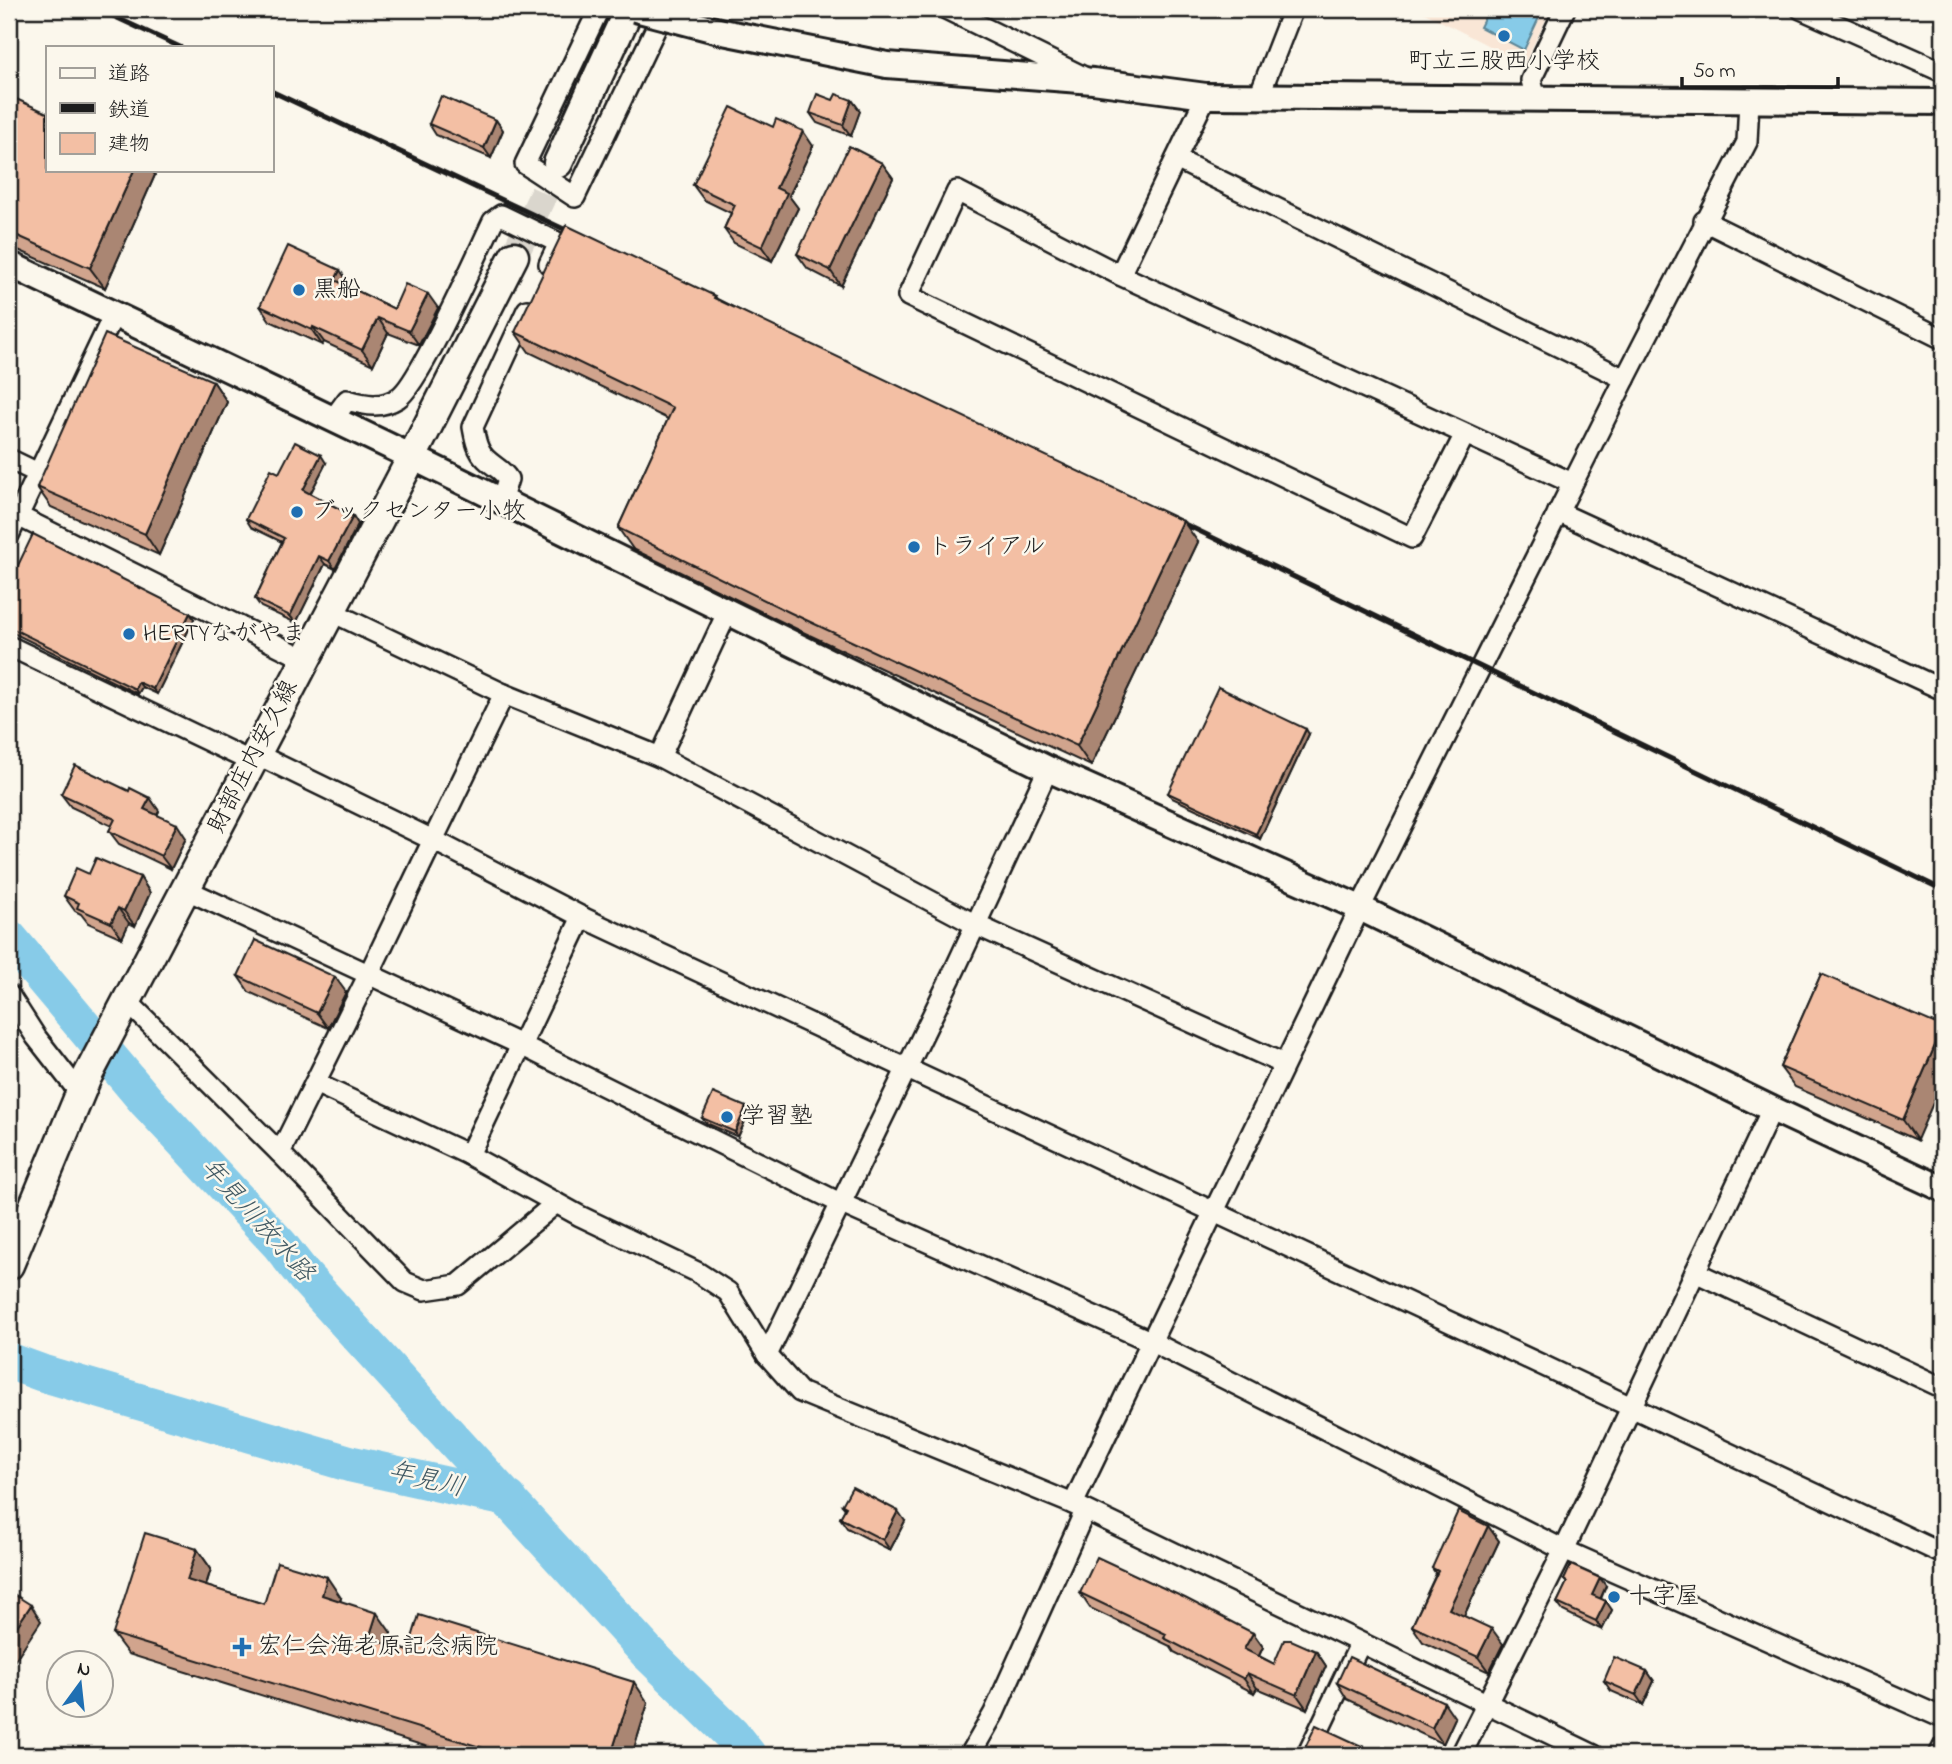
<svg xmlns="http://www.w3.org/2000/svg" width="1952" height="1764" viewBox="0 0 1952 1764" font-family="'Indie Flower','Klee One',sans-serif">
<style>
.built{fill:#f9e6d6}
.water{fill:#87cbe8;stroke:#5c8596;stroke-width:2}
.lines{fill:none;stroke-linecap:round;stroke-linejoin:round}
.river{stroke:#87cbe8;stroke-width:37}
.secondary-tunnel{stroke:#dad6cd;stroke-width:28;stroke-dasharray:28 14;stroke-linecap:butt}
.minor-casing{stroke:#1c1c1c;stroke-width:24}
.tertiary-casing{stroke:#1c1c1c;stroke-width:30}
.secondary-casing{stroke:#1c1c1c;stroke-width:33}
.minor{stroke:#fbf7ec;stroke-width:19}
.tertiary{stroke:#fbf7ec;stroke-width:24}
.secondary{stroke:#fbf7ec;stroke-width:28}
.rail{stroke:#1c1c1c;stroke-width:5}
.tertiary-bridge-casing{stroke:#1c1c1c;stroke-width:30;stroke-linecap:butt}
.tertiary-bridge{stroke:#fbf7ec;stroke-width:24}
.wall{fill:#d1a48d;stroke:#1c1c1c;stroke-width:2}
.shaded-wall{fill:#aa8673;stroke:#1c1c1c;stroke-width:2}
.building{fill:#f3bfa4;stroke:#1c1c1c;stroke-width:2}
.poi-dot{fill:#1f6fb2;stroke:#fbf7ec;stroke-width:2.5}
.labels{text-anchor:middle;dominant-baseline:central;stroke-width:5;stroke-linejoin:round;paint-order:stroke}
.poi-label{font-size:24px;fill:#1c1c1c;stroke:#fbf7ec;text-anchor:start}
.street-label{font-size:24px;fill:#1c1c1c;stroke:#fbf7ec}
.water-label{font-size:26px;font-style:italic;fill:#415963;stroke:#fbf7ec}
</style>
<rect width="100%" height="100%" fill="#fbf7ec"/>
<filter id="ink" filterUnits="userSpaceOnUse"><feTurbulence type="fractalNoise" baseFrequency=".0143" numOctaves="2"/><feDisplacementMap in="SourceGraphic" scale="14" xChannelSelector="R" yChannelSelector="G"/><feConvolveMatrix kernelMatrix="1 2 1 2 8 2 1 2 1" color-interpolation-filters="sRGB"/></filter>
<g filter="url(#ink)">
<polygon class="built" points="1417,9 1551,9 1524,64"/>
<polygon class="water" points="1489,9 1543,9 1524,50 1480,27"/>
<g class="lines">
<g class="river">
<polyline points="9,938 147,1102 280,1245 304,1276 647,1652 732,1735 748,1755"/>
<polyline points="9,1361 42,1373 351,1464 509,1499"/>
</g>
<polyline class="secondary-tunnel" points="514,256 558,163"/>
<defs>
<g id="minor">
<polyline points="599,9 525,164 575,197 665,9"/>
<polyline points="946,9 1086,78"/>
<polyline points="1801,9 1943,72"/>
<polyline points="1259,96 1293,9"/>
<polyline points="1536,98 1531,80 1565,9"/>
<polyline points="1176,159 1625,379"/>
<polyline points="1704,221 1943,339"/>
<polyline points="1120,275 1206,96"/>
<path d="M333 419 347 400C366 405 380 409 398 398 420 384 478 252 493 221L501 215 559 243 549 264"/>
<polyline points="1465,434 1412,538 908,296 957,191 1120,275 1572,483"/>
<polyline points="9,459 38,473"/>
<path d="M501 501 508 479C502 469 494 467 486 459 477 451 475 438 473 427L527 310"/>
<polyline points="1558,512 1943,690"/>
<polyline points="18,516 305,659"/>
<polyline points="9,535 114,314"/>
<polyline points="330,611 504,694"/>
<polyline points="727,613 660,757 504,694 433,840 582,917 469,1155 580,1216 697,1272 728,1292 767,1355 800,1392 1073,1504 1594,1755"/>
<polyline points="9,646 252,762"/>
<polyline points="660,757 976,925 1284,1064"/>
<polyline points="185,889 521,1045 842,1204 1150,1341 1564,1550 1943,1718"/>
<path d="M582 917C1034 1132 1491 1338 1943 1554"/>
<polyline points="9,995 36,1037 79,1092"/>
<polyline points="127,1001 280,1153 369,974 433,840 256,754"/>
<polyline points="315,1083 469,1155"/>
<polyline points="280,1153 405,1282 424,1290 458,1285 556,1203"/>
<polyline points="1695,1272 1943,1388"/>
<polyline points="767,1355 955,969 1048,769"/>
<polyline points="1073,1504 1360,908 1625,379 1747,142 1749,100"/>
<polyline points="970,1755 994,1713 1085,1511"/>
<polyline points="1307,1755 1360,1644"/>
<polyline points="1461,1755 1564,1550 1772,1109"/>
<polyline points="1939,1755 1943,1747"/>
</g>
<g id="tertiary">
<polyline points="887,65 1093,81 1206,96 1943,102"/>
<polyline points="9,264 412,457 1048,769 1360,908 1772,1109 1943,1189"/>
</g>
<g id="secondary">
<polyline points="558,163 629,9"/>
<polyline points="9,1265 87,1077 412,457 514,256"/>
</g>
</defs>
<use href="#minor" class="minor-casing"/>
<use href="#tertiary" class="tertiary-casing"/>
<use href="#secondary" class="secondary-casing"/>
<use href="#minor" class="minor"/>
<use href="#tertiary" class="tertiary"/>
<use href="#secondary" class="secondary"/>
<g class="rail">
<polyline points="98,9 180,47"/>
<polyline points="271,91 583,238"/>
<polyline points="1168,516 1943,890"/>
</g>
<defs>
<polyline id="tertiary-bridge" points="635,9 723,32 887,65"/>
</defs>
<use href="#tertiary-bridge" class="tertiary-bridge-casing"/>
<use href="#tertiary-bridge" class="tertiary-bridge"/>
</g>
<g class="wall">
<polygon points="833,100 852,100 860,111 851,136 817,123 810,113"/>
<polygon points="9,110 47,170 152,170 155,175 105,288 9,246"/>
<polygon points="496,120 503,130 491,158 436,135 429,124"/>
<polygon points="813,146 789,196 798,208 772,261 734,243 724,229 731,213 704,200 693,185"/>
<polygon points="882,163 893,178 841,286 808,269 797,254"/>
<polygon points="350,285 349,287 394,309 438,308 419,345 388,333 373,365 324,342 322,345 270,321 260,306"/>
<polygon points="715,296 717,299 1198,542 1091,766 805,633 633,549 618,528 668,419 529,352 515,332"/>
<polygon points="213,381 227,402 159,555 51,507 37,487"/>
<polygon points="326,463 310,494 353,516 358,524 335,569 325,564 296,623 261,607 255,599 282,542 251,527 246,519 279,473"/>
<polygon points="9,584 194,619 157,694 142,687 138,694 9,631"/>
<polygon points="1309,734 1260,839 1172,798 1168,793"/>
<polygon points="129,791 150,798 159,811 157,815 186,838 171,869 119,844 109,831 112,826 71,807 61,794"/>
<polygon points="89,874 140,877 150,893 135,926 129,923 122,938 88,923 81,914 75,911 64,896"/>
<polygon points="1821,974 1917,1140 1795,1087 1780,1067"/>
<polygon points="238,976 346,992 328,1028 249,992"/>
<polygon points="749,1112 738,1137 706,1123 702,1118"/>
<polygon points="842,1505 905,1521 890,1550 847,1528 840,1518 845,1509"/>
<polygon points="1488,1526 1499,1541 1464,1616 1503,1644 1489,1672 1423,1642 1412,1626 1436,1574 1432,1568"/>
<polygon points="197,1549 211,1569 206,1586 264,1604 341,1598 340,1601 391,1633 388,1644 408,1651 648,1703 632,1755 454,1755 128,1654 113,1634"/>
<polygon points="1564,1580 1606,1586 1601,1599 1612,1610 1602,1630 1563,1611 1557,1603 1567,1583"/>
<polygon points="1080,1593 1253,1633 1263,1647 1259,1656 1274,1664 1316,1651 1326,1666 1307,1709 1257,1688 1254,1693 1174,1652 1170,1646 1090,1608"/>
<polygon points="1647,1671 1654,1681 1643,1705 1611,1691 1604,1681"/>
<polygon points="1337,1683 1455,1718 1443,1744 1347,1699"/>
</g>
<g class="shaded-wall">
<polygon points="852,100 860,111 851,136 843,125"/>
<polygon points="496,120 503,130 491,158 484,148"/>
<polygon points="803,131 813,146 789,196 798,208 772,261 762,247 776,188"/>
<polygon points="882,163 893,178 841,286 830,270"/>
<polygon points="134,170 152,170 155,175 105,288 90,268"/>
<polygon points="340,270 350,285 346,295 335,280"/>
<polygon points="428,294 438,308 419,345 409,331"/>
<polygon points="378,318 388,333 373,365 362,350"/>
<polygon points="313,327 324,342 322,345 312,330"/>
<polygon points="213,381 227,402 159,555 145,534"/>
<polygon points="321,455 326,463 308,498 303,490"/>
<polygon points="353,516 358,524 335,569 329,561"/>
<polygon points="1183,521 1198,542 1091,766 1077,746"/>
<polygon points="319,556 325,564 296,623 290,616"/>
<polygon points="190,613 194,619 157,694 153,689"/>
<polygon points="138,682 142,687 138,694 135,689"/>
<polygon points="1306,729 1309,734 1260,839 1256,834"/>
<polygon points="150,798 159,811 154,822 144,809"/>
<polygon points="177,824 186,838 171,869 161,856"/>
<polygon points="140,877 150,893 135,926 124,911"/>
<polygon points="118,908 129,923 122,938 111,923"/>
<polygon points="335,977 346,992 328,1028 317,1013"/>
<polygon points="1943,1027 1943,1080 1917,1140 1903,1120"/>
<polygon points="746,1107 749,1112 738,1137 735,1132"/>
<polygon points="898,1511 905,1521 890,1550 883,1540"/>
<polygon points="1488,1526 1499,1541 1460,1624 1449,1609"/>
<polygon points="197,1549 211,1569 201,1600 187,1580"/>
<polygon points="327,1577 341,1598 336,1616 322,1595"/>
<polygon points="1600,1578 1606,1586 1598,1604 1592,1595"/>
<polygon points="1606,1601 1612,1610 1602,1630 1596,1621"/>
<polygon points="31,1605 41,1621 13,1663 9,1657 9,1638"/>
<polygon points="377,1613 391,1633 383,1659 369,1638"/>
<polygon points="1492,1629 1503,1644 1489,1672 1478,1657"/>
<polygon points="1253,1633 1263,1647 1255,1664 1244,1649"/>
<polygon points="1316,1651 1326,1666 1307,1709 1297,1695"/>
<polygon points="1647,1671 1654,1681 1643,1705 1636,1695"/>
<polygon points="1247,1673 1257,1688 1254,1693 1244,1679"/>
<polygon points="634,1682 648,1703 632,1755 611,1755"/>
<polygon points="1444,1702 1455,1718 1443,1744 1432,1728"/>
</g>
<g class="building">
<polygon points="817,94 833,100 836,94 852,100 843,125 810,113"/>
<polygon points="441,96 496,120 484,148 429,124"/>
<polygon points="14,98 47,113 47,170 134,170 90,268 9,232 9,110"/>
<polygon points="731,107 773,127 776,119 803,131 776,188 787,193 762,247 724,229 735,205 693,185"/>
<polygon points="849,146 882,163 830,270 797,254"/>
<polygon points="566,225 715,296 714,298 1183,521 1077,746 791,613 618,528 673,408 515,332"/>
<polygon points="288,246 340,270 335,280 394,309 405,284 428,294 409,331 378,318 362,350 313,327 312,330 260,306"/>
<polygon points="105,334 213,381 145,534 37,487"/>
<polygon points="295,442 321,455 303,490 353,516 329,561 319,556 290,616 255,599 284,538 246,519 271,469 279,473"/>
<polygon points="33,534 190,613 153,689 138,682 135,689 9,627 9,584"/>
<polygon points="1218,687 1306,729 1256,834 1168,793"/>
<polygon points="75,765 129,791 130,788 150,798 144,809 177,824 161,856 109,831 115,819 61,794"/>
<polygon points="96,858 140,877 124,911 118,908 111,923 77,908 79,903 64,896 76,868 89,874"/>
<polygon points="255,940 335,977 317,1013 238,976"/>
<polygon points="1821,974 1943,1027 1903,1120 1780,1067"/>
<polygon points="713,1093 746,1107 735,1132 702,1118"/>
<polygon points="852,1487 898,1511 883,1540 840,1518 846,1507 842,1505"/>
<polygon points="1458,1511 1488,1526 1449,1609 1492,1629 1478,1657 1412,1626 1438,1571 1432,1568"/>
<polygon points="145,1533 197,1549 187,1580 264,1604 277,1562 327,1577 322,1595 377,1613 369,1638 408,1651 419,1615 634,1682 611,1755 506,1755 113,1634"/>
<polygon points="1097,1557 1185,1598 1253,1633 1244,1649 1274,1664 1284,1640 1291,1640 1316,1651 1297,1695 1247,1673 1244,1679 1164,1638 1166,1634 1080,1593"/>
<polygon points="1571,1565 1600,1578 1592,1595 1606,1601 1596,1621 1557,1603 1567,1582 1564,1580"/>
<polygon points="9,1591 31,1605 9,1638"/>
<polygon points="1349,1657 1444,1702 1432,1728 1337,1683"/>
<polygon points="1614,1657 1647,1671 1636,1695 1604,1681"/>
<polygon points="1316,1725 1381,1755 1309,1755 1303,1752"/>
</g>
</g>
<g class="poi-dot">
<circle cx="1504" cy="36" r="7"/>
<circle cx="299" cy="290" r="7"/>
<circle cx="297" cy="512" r="7"/>
<circle cx="914" cy="547" r="7"/>
<circle cx="129" cy="634" r="7"/>
<circle cx="727" cy="1117" r="7"/>
<circle cx="1614" cy="1597" r="7"/>
<path d="M238.5 1636.5h7v7h7v7h-7v7h-7v-7h-7v-7h7z"/>
</g>
<g class="labels">
<g class="poi-label">
<text x="1504" y="62" text-anchor="middle">町立三股西小学校</text>
<text x="313" y="290">黒船</text>
<text x="311" y="512">ブックセンター小牧</text>
<text x="928" y="547">トライアル</text>
<text x="143" y="634">HERTYながやま</text>
<text x="741" y="1117">学習塾</text>
<text x="1628" y="1597">十字屋</text>
<text x="258" y="1647">宏仁会海老原記念病院</text>
</g>
<g class="street-label">
<text transform="translate(254 757) rotate(-63)">財部庄内安久線</text>
</g>
<g class="water-label">
<text transform="translate(256 1221) rotate(48)">年見川放水路</text>
<text transform="translate(426 1481) rotate(13)">年見川</text>
</g>
</g>
<rect width="1952" height="1764" fill="none" stroke="#fbf7ec" stroke-width="35"/>
<rect x="18" y="18" width="1917" height="1729" fill="none" stroke="#1c1c1c" stroke-width="2.5" filter="url(#ink)"/>
<rect x="46" y="46" width="228" height="126" fill="#fbf7ec" stroke="#a29f99" stroke-width="2"/>
<rect x="60" y="68" width="35" height="10" fill="#fbf7ec" stroke="#a29f99" stroke-width="2"/>
<text x="108" y="80" font-size="21" fill="#1c1c1c">道路</text>
<rect x="60" y="103" width="35" height="10" fill="#1c1c1c" stroke="#a29f99" stroke-width="2"/>
<text x="108" y="116" font-size="21" fill="#1c1c1c">鉄道</text>
<rect x="60" y="133" width="35" height="21" fill="#f3bfa4" stroke="#a29f99" stroke-width="2"/>
<text x="108" y="150" font-size="21" fill="#1c1c1c">建物</text>
<g transform="translate(80 1684) rotate(15)"><circle r="33" fill="#fbf7ec" stroke="#a29f99" stroke-width="2"/>
<path d="M0-5L12 26L0 18L-12 26Z" fill="#1f6fb2"/>
<text y="-10" font-size="19" font-weight="bold" text-anchor="middle" fill="#1c1c1c">N</text>
</g>
<path d="M1682 77v10h156v-10" fill="none" stroke="#1c1c1c" stroke-width="3.5"/>
<text x="1693" y="77" font-size="21" fill="#1c1c1c" stroke="#fbf7ec" stroke-width="5" paint-order="stroke">50 m</text>
</svg>
